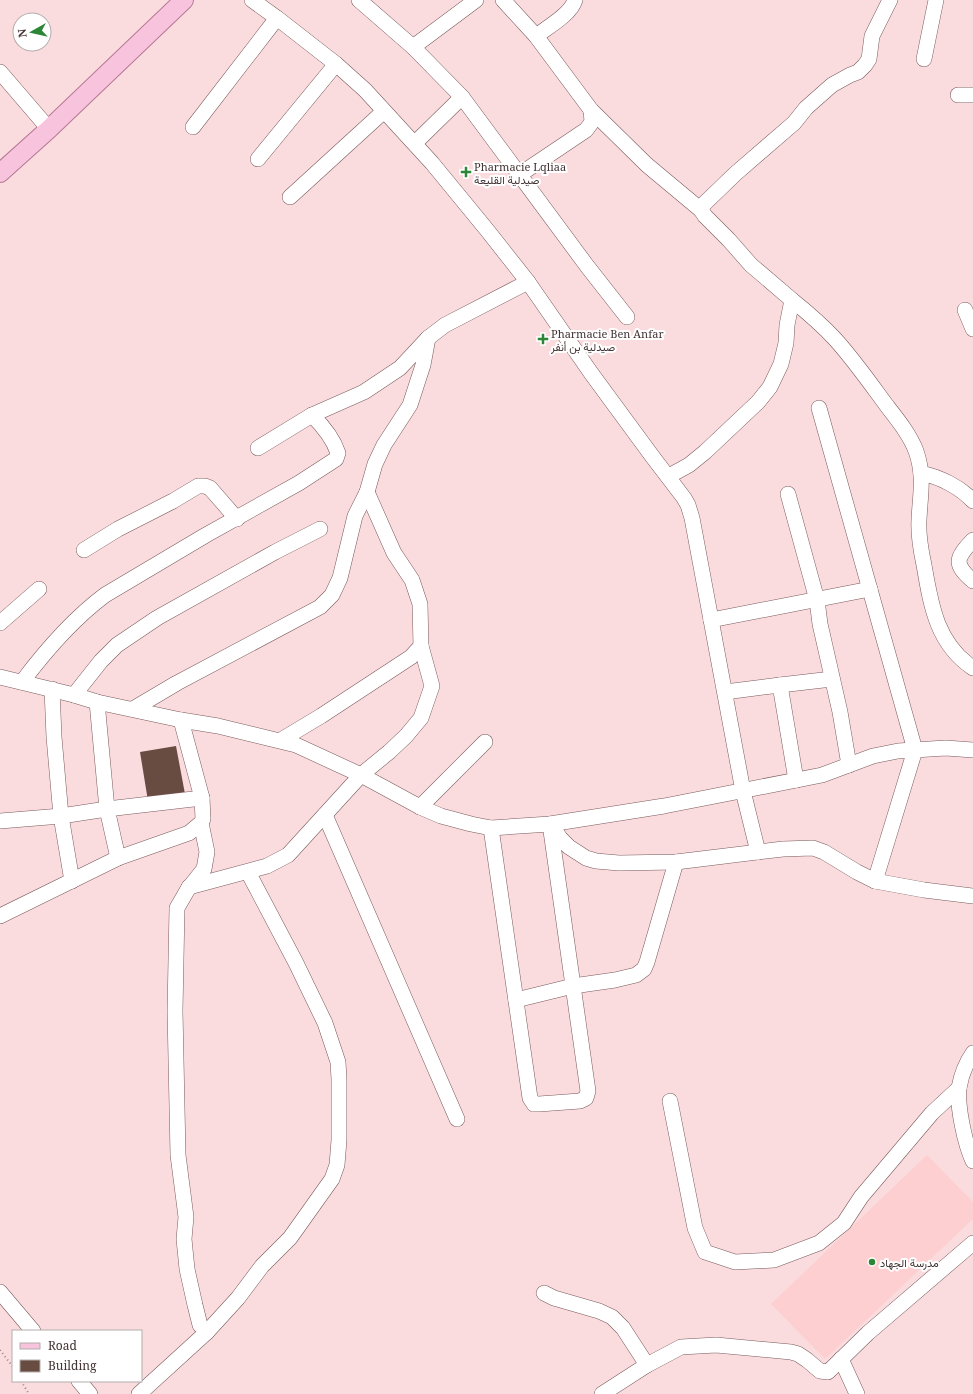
<svg xmlns="http://www.w3.org/2000/svg" width="973" height="1394" viewBox="0 0 973 1394" font-family="'Noto Serif',Vazirmatn,serif">
<style>
.built{fill:#fdcfd1}
.building{fill:#694c41}
.lines{fill:none;stroke-linecap:round;stroke-linejoin:round}
.minor-casing{stroke:#7a5a5c;stroke-width:16}
.major-casing{stroke:#b57794;stroke-width:20}
.path{stroke:#9a8485;stroke-width:2;stroke-dasharray:1 3;stroke-linecap:butt}
.minor{stroke:#fff;stroke-width:15}
.major{stroke:#f8c3dd;stroke-width:18}
.poi-dot{fill:#2b8636;stroke:#fff;stroke-width:1.5}
.labels{text-anchor:middle;dominant-baseline:central;stroke-width:4;stroke-linejoin:round;paint-order:stroke}
.poi-label{font-size:11px;fill:#423334;stroke:#fff;text-anchor:start}
</style>
<rect width="100%" height="100%" fill="#fbdcde"/>
<polygon class="built" points="927,1155 973,1202 973,1219 825,1359 771,1304"/>
<polygon class="building" points="176,746 185,794 148,801 140,752"/>
<g class="lines">
<defs>
<g id="minor">
<polyline points="252,0 277,18 336,64 365,90 432,163 487,230 528,282 591,373 652,456 684,498 688,505 692,518 743,791 758,852"/>
<polyline points="359,0 413,47 462,97 587,266 627,317"/>
<polyline points="503,0 536,36 591,110 647,165 701,210"/>
<path d="M536 36C548 27 571 14 575 0"/>
<polyline points="413,47 476,0"/>
<polyline points="924,59 936,0"/>
<polyline points="0,72 49,129"/>
<polyline points="958,95 973,95"/>
<polyline points="193,127 277,18"/>
<polyline points="415,143 462,97"/>
<polyline points="258,159 336,64"/>
<polyline points="519,175 586,130 592,122 591,110"/>
<polyline points="290,197 383,112"/>
<path d="M792 300C807 312 822 325 835 339 854 360 870 383 887 406 898 420 910 435 916 451 925 477 920 495 919 520 918 535 921 551 924 565 931 606 937 644 973 668"/>
<polyline points="965,310 973,329"/>
<polyline points="819,408 915,750 875,881"/>
<polyline points="258,448 312,415 364,392 400,368 428,338 445,325 528,282"/>
<path d="M921 473C940 477 960 487 973 501"/>
<polyline points="669,476 689,465 705,452 758,402 770,387 781,364 786,343 787,325 792,300 751,265 729,240 705,216 701,210 704,204 735,174 794,123 806,108 832,85 850,75 858,72 865,65 869,59 872,36 890,0"/>
<polyline points="788,494 817,600 820,624 840,712 849,765"/>
<path d="M973 540C956 558 953 564 973 581"/>
<polyline points="84,550 118,529 173,501 198,486 205,486 210,488 237,519"/>
<polyline points="711,620 870,589"/>
<polyline points="0,623 39,589"/>
<polyline points="0,677 74,695 97,702 181,720 218,726 296,745 361,775 420,807 441,816 471,824 491,828 550,824 664,806 822,775 873,756 898,751 946,748 973,750"/>
<path d="M22 682C46 650 73 619 105 595L206 535 299 483 336 459 338 453C333 438 323 426 312 415"/>
<polyline points="780,685 832,679"/>
<polyline points="52,689 54,737 61,816 72,881"/>
<polyline points="725,692 780,685 796,780"/>
<polyline points="74,695 101,661 117,645 157,618 275,552 320,529"/>
<polyline points="97,702 107,809 118,858"/>
<polyline points="133,709 177,683 320,607 332,595 340,578 355,516 367,492 375,464 384,445 410,405 423,365 428,338"/>
<polyline points="281,740 321,716 411,657 421,646 420,604 412,580 394,553 367,492"/>
<polyline points="420,807 485,742"/>
<polyline points="325,815 457,1119"/>
<polyline points="0,821 61,816 107,809 202,798 181,720"/>
<polyline points="201,823 207,852 204,869 188,889 177,908 175,1011 178,1155 186,1217 184,1239 187,1269 195,1305 200,1325 207,1332"/>
<polyline points="552,826 560,838 569,847 586,858 596,861 619,863 676,862 783,849 813,848 824,852 857,872 875,881 924,890 973,896"/>
<polyline points="491,828 530,1098 534,1104 539,1104 580,1101 586,1098 588,1091 550,824"/>
<polyline points="189,887 267,866 288,855 361,775 389,752 406,736 421,718 432,686 421,646"/>
<polyline points="0,916 118,858 189,833 201,823 203,819 202,798"/>
<polyline points="516,1000 573,986 615,980 636,975 644,969 647,962 676,862"/>
<path d="M973 1053C966 1063 961 1076 959 1088 957 1107 965 1144 973 1161"/>
<polyline points="670,1101 695,1228 705,1252 735,1262 774,1260 819,1243 844,1223 861,1197 932,1113 959,1088"/>
<polyline points="0,1292 33,1331"/>
<polyline points="544,1293 554,1298 599,1311 612,1317 623,1328 647,1365"/>
<polyline points="841,1359 857,1394"/>
<polyline points="79,1381 90,1394"/>
<polyline points="139,1394 207,1332 238,1298 262,1266 290,1238 332,1179 337,1165 339,1140 339,1079 338,1062 325,1023 296,963 248,872"/>
<polyline points="602,1394 647,1365 681,1347 716,1345 791,1352 798,1354 807,1360 820,1371 828,1372 868,1333 973,1243"/>
</g>
<polyline id="major" points="0,173 49,129 184,0"/>
</defs>
<use href="#minor" class="minor-casing"/>
<use href="#major" class="major-casing"/>
<g class="path">
<polyline points="0,1350 13,1367"/>
<polyline points="21,1381 29,1394"/>
</g>
<use href="#minor" class="minor"/>
<use href="#major" class="major"/>
</g>
<g class="poi-dot">
<path d="M464 166h4v4h4v4h-4v4h-4v-4h-4v-4h4z"/>
<path d="M541 333h4v4h4v4h-4v4h-4v-4h-4v-4h4z"/>
<circle cx="872" cy="1262" r="4"/>
</g>
<g class="labels">
<g class="poi-label">
<text x="474" y="166">Pharmacie Lqliaa<tspan x="474" dy="13">صيدلية القليعة</tspan></text>
<text x="551" y="333">Pharmacie Ben Anfar<tspan x="551" dy="13">صيدلية بن أنفر</tspan></text>
<text x="880" y="1262">مدرسة الجهاد</text>
</g>
</g>
<rect x="12" y="1330" width="130" height="52" fill="#ffffff" stroke="#b3adae"/>
<rect x="20" y="1343" width="20" height="6" fill="#f8c3dd" stroke="#b3adae"/>
<text x="48" y="1350" font-size="12" fill="#423334">Road</text>
<rect x="20" y="1360" width="20" height="12" fill="#694c41" stroke="#b3adae"/>
<text x="48" y="1370" font-size="12" fill="#423334">Building</text>
<g transform="translate(32 32) rotate(262)"><circle r="19" fill="#ffffff" stroke="#b3adae"/>
<path d="M0-3L7 15L0 10L-7 15Z" fill="#2b8636"/>
<text y="-6" font-size="11" font-weight="bold" text-anchor="middle" fill="#423334">N</text>
</g>
</svg>
